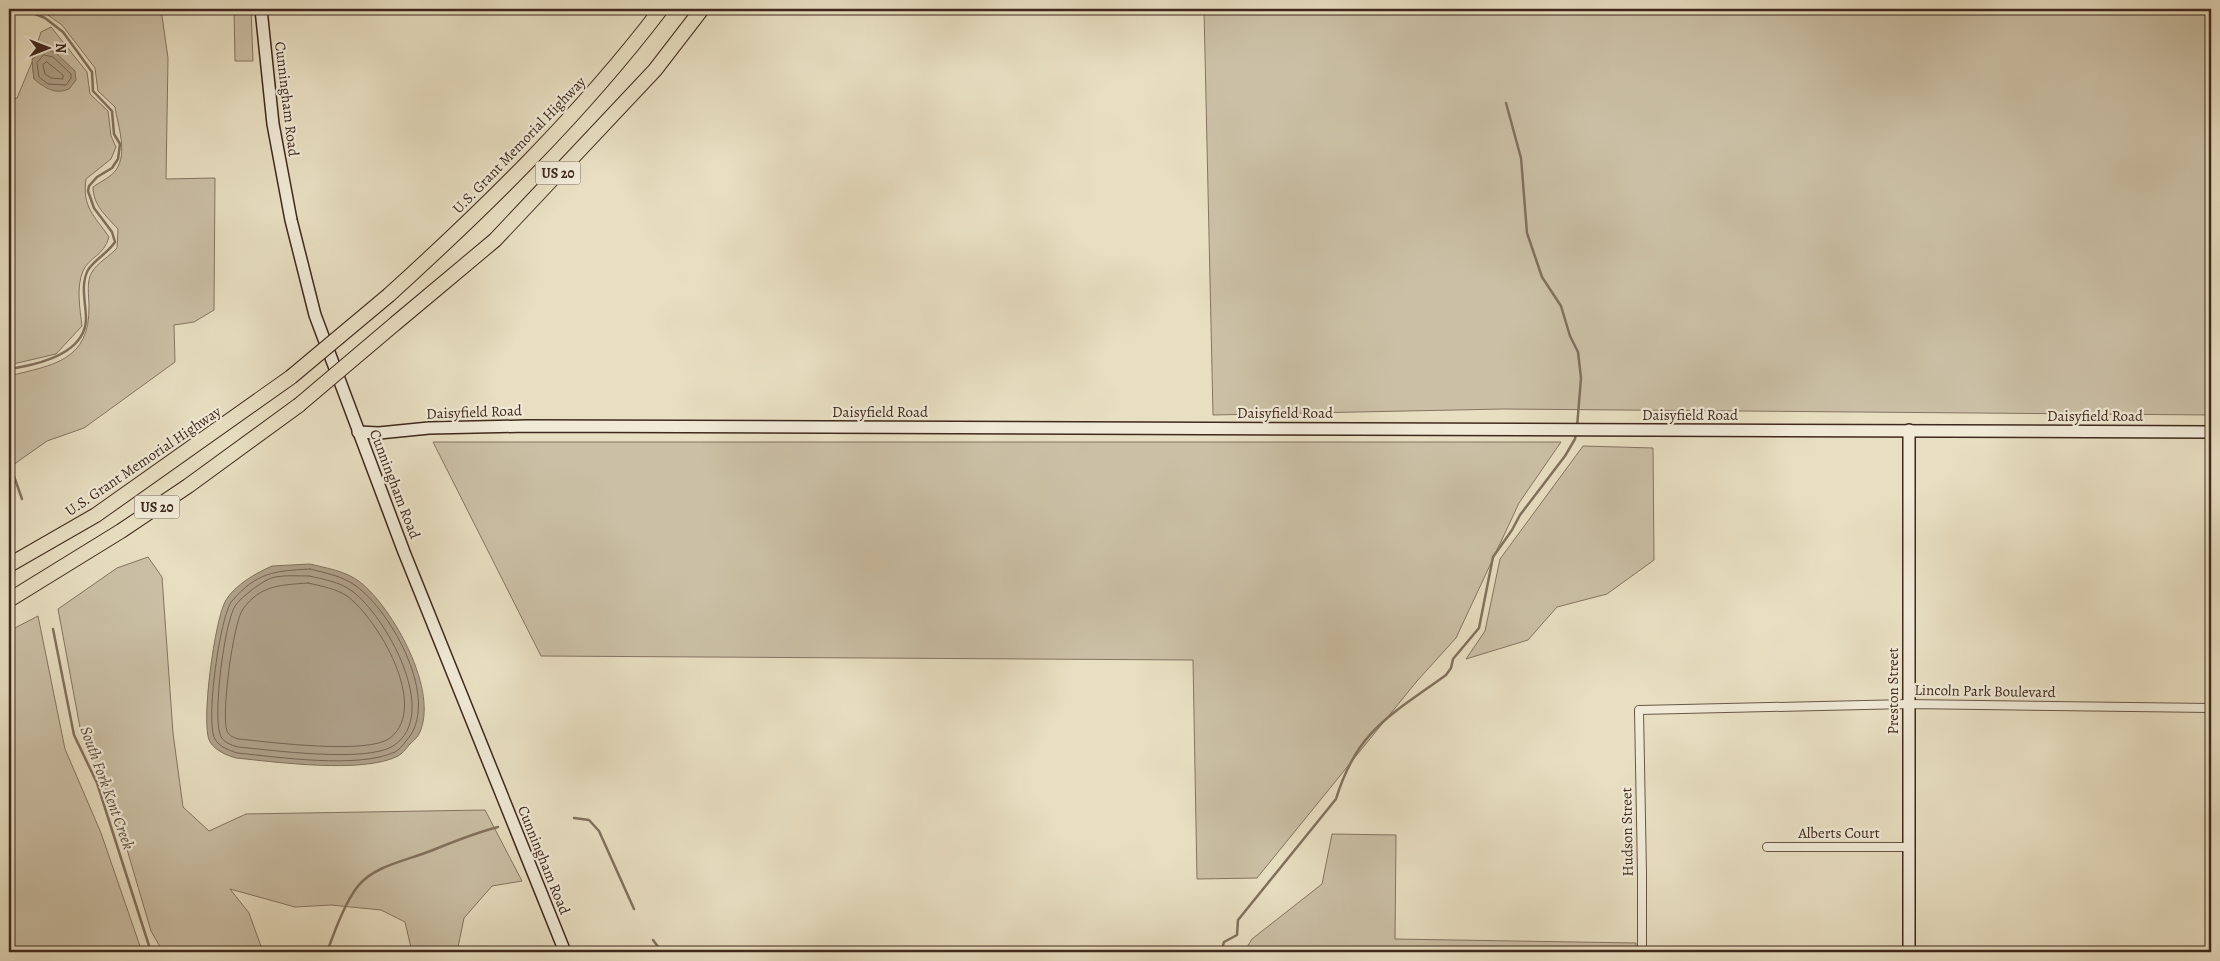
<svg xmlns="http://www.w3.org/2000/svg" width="2220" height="961" viewBox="0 0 2220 961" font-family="Alegreya,serif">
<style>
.green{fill:#cbc0a6;stroke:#857462}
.water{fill:#afa18a;stroke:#82715e}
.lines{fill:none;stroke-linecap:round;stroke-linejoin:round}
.shore{stroke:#776454;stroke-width:1}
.stream{stroke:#82715e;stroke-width:2.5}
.street-casing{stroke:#695646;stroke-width:10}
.secondary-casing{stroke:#3f281d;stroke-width:14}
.highway-casing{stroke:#3f281d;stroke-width:16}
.street{stroke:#f0ead7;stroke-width:8}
.secondary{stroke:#f0ead7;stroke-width:11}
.highway{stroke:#e8dfc2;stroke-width:14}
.highway-bridge-casing{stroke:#3f281d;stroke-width:16;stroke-linecap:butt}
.highway-bridge{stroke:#e8dfc2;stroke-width:14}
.labels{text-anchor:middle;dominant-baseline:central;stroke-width:4.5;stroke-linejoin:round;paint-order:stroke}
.shield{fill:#f0ead7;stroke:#746255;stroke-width:1}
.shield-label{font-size:14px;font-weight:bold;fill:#3f281d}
.street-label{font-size:15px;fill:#3f281d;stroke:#f0ead7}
.water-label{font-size:16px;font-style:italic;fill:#614c3e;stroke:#f0ead7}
</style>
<rect width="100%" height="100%" fill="#e8dfc2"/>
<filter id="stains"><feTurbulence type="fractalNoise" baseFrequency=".004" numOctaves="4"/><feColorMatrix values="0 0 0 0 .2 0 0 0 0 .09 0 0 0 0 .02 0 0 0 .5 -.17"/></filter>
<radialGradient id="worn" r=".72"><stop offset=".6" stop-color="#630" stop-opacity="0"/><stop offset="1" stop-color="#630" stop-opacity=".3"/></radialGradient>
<g class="green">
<path d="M33 9H161L168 58 166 179 215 178 214 310 194 322 174 325 175 362 84 428 47 441 13 465 9 452V376C53 365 90 361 89 306 89 296 86 281 92 272 97 263 110 256 117 248L118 229C106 216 93 205 93 187 100 182 111 177 116 170 128 153 118 126 115 107L98 91 95 68 62 25 45 13Z"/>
<polygon points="234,9 251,9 253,61 235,61"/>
<polygon points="1204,9 2211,9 2211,415 1503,409 1213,415"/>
<path d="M51 27 87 72 90 94 108 111 111 136 116 147 111 159 86 179C82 207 94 215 109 237 104 256 89 257 83 271 76 287 80 309 82 326L56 354 9 365V99L17 98 32 62 34 79 43 49 32 60 41 32Z"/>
<polygon points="433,442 1561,442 1519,503 1456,638 1417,681 1257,878 1197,879 1193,660 541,656"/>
<polygon points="1583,446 1653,448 1654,560 1607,594 1557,607 1528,640 1466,659 1485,631 1500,559"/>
<polygon points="148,557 162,577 173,733 183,807 209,831 246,814 485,810 522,881 492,886 464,918 457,952 412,952 405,922 381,910 331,905 295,907 230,889 249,913 263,952 163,952 151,931 116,812 81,733 58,609 117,568"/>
<polygon points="38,616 65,749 101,833 142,952 9,952 9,631"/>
<polygon points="1332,834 1396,835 1395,939 1636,943 1636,952 1244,952 1252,939 1322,884"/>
</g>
<g class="water">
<path d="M43 49 55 52 75 71 76 80 69 89C55 95 45 88 34 79L32 60Z"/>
<path d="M310 564C326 568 346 571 360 582 393 608 440 692 419 734 417 738 412 742 409 745 406 749 402 754 398 756 363 774 276 762 236 758 226 755 216 751 210 742 200 726 215 617 226 600 235 585 256 573 272 566Z"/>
</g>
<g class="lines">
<g class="shore">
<polygon points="44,55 53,57 71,74 71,78 66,85 48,84 39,77 37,63"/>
<polygon points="47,62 63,75 63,79 51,78 45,74 43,65"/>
<path d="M310 569C325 573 343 576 356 586 392 612 442 702 406 741 403 745 399 750 395 752 357 769 279 757 237 753 229 750 219 747 215 739 205 723 220 615 232 601 257 572 274 571 310 569Z"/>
<path d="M309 576C323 579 340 582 352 591 385 615 442 715 393 746 366 763 271 750 238 747 231 745 222 742 220 734 213 714 224 625 235 606 241 597 264 579 275 577 286 575 298 576 309 576Z"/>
<path d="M308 583C321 586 337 589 347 596 378 619 430 707 390 738 368 755 269 742 239 739 234 738 229 736 227 731 221 715 233 623 243 609 260 585 281 585 308 583Z"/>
</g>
<g class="stream">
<polyline points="1506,103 1521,158 1527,233 1542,277 1561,306 1570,336 1578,352 1581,378 1577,427"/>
<path d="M9 369C36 365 85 355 86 319 86 303 80 285 88 270 94 260 108 253 115 242L112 232 94 208 88 191 89 186 97 177 112 168 118 159 120 144 114 134 112 111 93 91 92 72 63 32 45 18 23 9"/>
<polyline points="9,462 22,499"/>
<polyline points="53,629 74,735 97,783 151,952"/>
<polyline points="574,818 589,820 599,831 634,909"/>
<polyline points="653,940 662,952"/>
<path d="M327 952C334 933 345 902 358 886 375 865 409 860 433 850 455 841 475 833 498 827"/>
<path d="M1221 952 1224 942 1237 935 1238 920 1336 799C1357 730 1391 715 1446 675L1451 668 1453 659 1479 628 1493 557 1512 530 1520 515 1565 456 1575 439 1576 433"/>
</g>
<defs>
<g id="street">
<polyline points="1767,847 1910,847"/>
<polyline points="1642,952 1642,874 1639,710 1908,704 2211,708"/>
</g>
<g id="secondary">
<polyline points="261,9 273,124 291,220 315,315 404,552 565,952"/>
<polyline points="1909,430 1909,952"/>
<polyline points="358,432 379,433 429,428 527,426 2211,432"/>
</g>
<g id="highway">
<path d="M389 295C487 206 581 114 661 9"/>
<polyline points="397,322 495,240 655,70 702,9"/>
<polyline points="9,565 96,515 291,377"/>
<polyline points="9,600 121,531 188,486 299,405"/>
</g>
</defs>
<use href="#street" class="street-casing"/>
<use href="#secondary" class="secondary-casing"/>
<use href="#highway" class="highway-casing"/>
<use href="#street" class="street"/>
<use href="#secondary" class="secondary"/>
<use href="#highway" class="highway"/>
<defs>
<g id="highway-bridge">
<polyline points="291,377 389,295"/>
<polyline points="299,405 397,322"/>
</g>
</defs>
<use href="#highway-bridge" class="highway-bridge-casing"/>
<use href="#highway-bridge" class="highway-bridge"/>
</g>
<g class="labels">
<g class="shield">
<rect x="535.5" y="161.5" width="45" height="23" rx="4"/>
<rect x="134.5" y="495.5" width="45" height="23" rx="4"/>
</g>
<g class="shield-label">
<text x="558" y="173">US 20</text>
<text x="157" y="507">US 20</text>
</g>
<g class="street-label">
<text transform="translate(287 99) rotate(83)">Cunningham Road</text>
<text transform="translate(519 145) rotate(-46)">U.S. Grant Memorial Highway</text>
<text transform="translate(474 412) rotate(-2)">Daisyfield Road</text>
<text x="880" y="412">Daisyfield Road</text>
<text x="1285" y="413">Daisyfield Road</text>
<text x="1690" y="415">Daisyfield Road</text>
<text x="2095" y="416">Daisyfield Road</text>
<text transform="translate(143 461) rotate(-34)">U.S. Grant Memorial Highway</text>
<text transform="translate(395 484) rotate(69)">Cunningham Road</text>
<text transform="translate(1893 691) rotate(-90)">Preston Street</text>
<text transform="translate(1985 691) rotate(1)">Lincoln Park Boulevard</text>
<text transform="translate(1627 832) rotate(-91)">Hudson Street</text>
<text x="1839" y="833">Alberts Court</text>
<text transform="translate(544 860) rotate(68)">Cunningham Road</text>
</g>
<g class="water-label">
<text transform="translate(107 788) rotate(70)">South Fork Kent Creek</text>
</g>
</g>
<rect width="2220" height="961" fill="none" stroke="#e8dfc2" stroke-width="30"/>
<rect x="10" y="10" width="2200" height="941" fill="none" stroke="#3f281d" stroke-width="2.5"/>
<rect x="15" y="15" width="2190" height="931" fill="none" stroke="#3f281d"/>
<g transform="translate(48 48) rotate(90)" stroke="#f0ead7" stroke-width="4" paint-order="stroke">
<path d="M0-4L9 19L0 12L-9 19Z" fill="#3f281d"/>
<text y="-8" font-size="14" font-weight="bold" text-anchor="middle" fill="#3f281d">N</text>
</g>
<rect width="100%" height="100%" filter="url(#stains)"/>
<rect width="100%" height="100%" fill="url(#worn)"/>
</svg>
